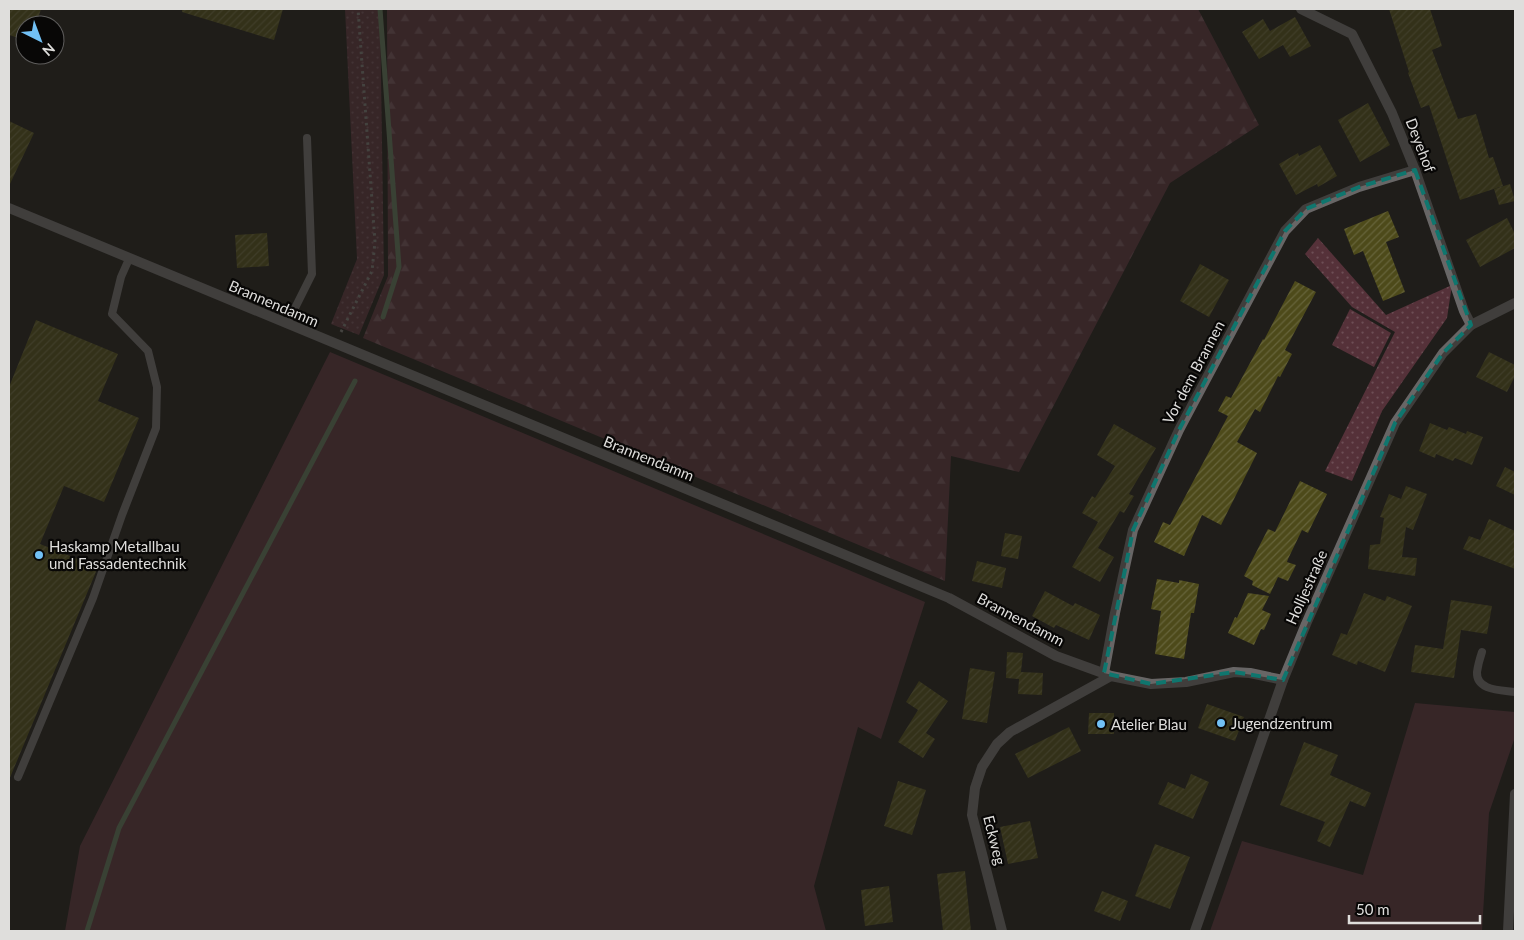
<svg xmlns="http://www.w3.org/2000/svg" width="1524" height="940" viewBox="0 0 1524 940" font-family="Lato,sans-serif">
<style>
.green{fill:#553139}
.forest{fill:url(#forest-firs)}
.park{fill:url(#park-dots)}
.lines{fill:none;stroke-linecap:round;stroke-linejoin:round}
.stream{stroke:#5a6d54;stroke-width:5}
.building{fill:url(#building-hatch)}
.path{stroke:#72716e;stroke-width:3;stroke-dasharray:2.5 4;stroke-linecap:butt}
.lane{stroke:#686666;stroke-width:8}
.street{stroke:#686666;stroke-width:10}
.marked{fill:none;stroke:#0f766e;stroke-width:4;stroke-dasharray:10 6;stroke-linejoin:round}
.poi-dot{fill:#72c1f5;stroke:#080706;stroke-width:2}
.labels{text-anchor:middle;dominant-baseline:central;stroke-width:4.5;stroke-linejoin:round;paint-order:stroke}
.street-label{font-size:15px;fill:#dfdedc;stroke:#080706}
.poi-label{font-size:15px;fill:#dfdedc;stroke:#080706;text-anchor:start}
</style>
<defs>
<pattern id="forest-firs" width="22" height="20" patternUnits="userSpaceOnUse" patternTransform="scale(1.25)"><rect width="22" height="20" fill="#553139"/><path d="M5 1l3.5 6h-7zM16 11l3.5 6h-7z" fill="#6d4e55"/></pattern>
<pattern id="park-dots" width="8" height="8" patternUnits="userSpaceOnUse" patternTransform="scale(1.25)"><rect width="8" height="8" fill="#553139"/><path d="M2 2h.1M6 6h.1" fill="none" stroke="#6d4e55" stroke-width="1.8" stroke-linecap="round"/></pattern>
<pattern id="building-hatch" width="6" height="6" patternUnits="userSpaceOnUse" patternTransform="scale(1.25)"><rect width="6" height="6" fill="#4d4a1a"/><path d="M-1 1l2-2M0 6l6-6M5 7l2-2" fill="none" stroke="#66643b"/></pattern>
</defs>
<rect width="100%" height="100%" fill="#1f1d1a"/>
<g class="green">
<polygon points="330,352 925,602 881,739 858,727 814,886 826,931 65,931 80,846"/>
<polygon points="1415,703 1515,712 1515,737 1489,813 1482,931 1210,931 1242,841 1363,875"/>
</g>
<polygon class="forest" points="387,9 1198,9 1259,125 1170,183 1019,472 951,456 945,581 363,338 388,276"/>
<g class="park">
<polygon points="345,9 380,9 384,275 359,335 331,324 357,259"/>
<polygon points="1318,238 1386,315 1452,285 1447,318 1382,411 1352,481 1325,471 1395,332 1352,307 1305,254"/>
<polygon points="1350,309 1391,333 1374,367 1332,345"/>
</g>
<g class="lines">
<g class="stream">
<polyline points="380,9 399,267 383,317"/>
<polyline points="87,931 119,828 355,381"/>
</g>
</g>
<g class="building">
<polygon points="9,9 41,9 36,25 25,25 25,40 9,35"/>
<polygon points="182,9 283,9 274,40 182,12"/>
<polygon points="1389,9 1430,9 1442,46 1432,50 1458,119 1476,114 1489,158 1493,157 1503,186 1460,200 1429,105 1421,108 1408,73 1409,72"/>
<polygon points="1295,17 1311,46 1290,57 1283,45 1259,59 1242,32 1263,19 1270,31"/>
<polygon points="1368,103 1390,145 1360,162 1338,120"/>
<polygon points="9,121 34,133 9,186"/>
<polygon points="1320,145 1337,176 1318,187 1317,184 1296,195 1279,164 1298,153 1299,156"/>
<polygon points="1510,184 1515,201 1499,205 1494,189"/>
<polygon points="1388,211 1399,237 1386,242 1405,292 1383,301 1363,251 1354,255 1344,229"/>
<polygon points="1507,218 1515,234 1515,248 1480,267 1466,240"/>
<polygon points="267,233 269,266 237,268 235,235"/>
<polygon points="1200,264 1229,280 1209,317 1180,301"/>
<polygon points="1295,281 1316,292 1285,350 1292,354 1280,377 1278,376 1260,412 1255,409 1237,442 1257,453 1221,525 1202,515 1184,556 1154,542 1163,522 1170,525 1228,416 1218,411 1226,396 1231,398 1263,339 1264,340"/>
<polygon points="36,320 118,354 98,401 139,418 104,502 64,486 40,544 98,567 9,780 9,387"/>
<polygon points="1489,352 1515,365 1515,376 1507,392 1476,377"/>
<polygon points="1430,423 1447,430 1449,427 1466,434 1467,431 1483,437 1472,465 1455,458 1453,461 1436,454 1435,458 1419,451"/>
<polygon points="1114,424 1156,448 1129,494 1134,496 1124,513 1120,511 1098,548 1114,557 1100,582 1072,567 1098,522 1082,513 1092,496 1095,498 1115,466 1097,455"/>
<polygon points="1505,467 1515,472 1515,495 1496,486"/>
<polygon points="1300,481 1327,494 1308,533 1302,530 1288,559 1287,562 1296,565 1288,581 1278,577 1270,594 1252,585 1253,581 1244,576 1268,529 1275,532"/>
<polygon points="1406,486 1427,494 1413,530 1406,527 1402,557 1417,558 1415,576 1368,569 1370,545 1380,544 1384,518 1380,517 1389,494 1401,499"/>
<polygon points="1489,519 1515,531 1515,569 1463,549 1469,536 1480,540"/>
<polygon points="1005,533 1022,536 1018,559 1001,556"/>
<polygon points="977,561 1006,568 1002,588 972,581"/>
<polygon points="1157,579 1179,583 1179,580 1199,584 1194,613 1191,613 1184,659 1155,654 1161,611 1151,609"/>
<polygon points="1045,591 1073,606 1075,603 1100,615 1089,640 1056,625 1054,628 1032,616"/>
<polygon points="1248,593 1269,596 1262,610 1271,614 1264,630 1261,629 1254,645 1228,633 1235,617 1237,618"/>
<polygon points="1364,593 1385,601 1387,596 1412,606 1385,672 1358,661 1357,665 1332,655 1341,633 1347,635"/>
<polygon points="1451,600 1492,606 1487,634 1461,630 1454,678 1411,672 1415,645 1443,649"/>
<polygon points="1007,652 1023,653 1021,672 1043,673 1042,695 1018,694 1019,679 1006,678"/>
<polygon points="970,668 995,672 987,723 962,719"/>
<polygon points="919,681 948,701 926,733 935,739 923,758 898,742 918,710 906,702"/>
<polygon points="1207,704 1244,717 1235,741 1198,728"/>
<polygon points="1089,713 1114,713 1114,734 1088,734"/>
<polygon points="1069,727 1081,751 1028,778 1015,754"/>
<polygon points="1304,742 1338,755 1330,775 1371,793 1365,807 1350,801 1330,847 1317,841 1325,822 1280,805"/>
<polygon points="1191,774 1209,782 1193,819 1158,804 1168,782 1185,789"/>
<polygon points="898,781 926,790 912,835 884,826"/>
<polygon points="1030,821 1038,858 1008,864 1000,827"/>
<polygon points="1155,844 1190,857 1170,909 1135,896"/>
<polygon points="965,871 971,931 943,931 937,874"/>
<polygon points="889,886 893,922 865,926 861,890"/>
<polygon points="1102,891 1128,901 1120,921 1094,911"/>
</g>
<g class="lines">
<polyline class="path" points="341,332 372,271 375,242 358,9"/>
<g class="lane">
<polyline points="287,324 312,274 307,138"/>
<path d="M1482 652C1480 658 1478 665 1477 672 1476 691 1502 690 1515 692"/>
<polyline points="18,777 93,598 122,515 156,428 157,387 148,351 112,314 121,277 129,259"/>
</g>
<g class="street">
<polyline points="1301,9 1352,34 1392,113 1415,170 1464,311 1471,325"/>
<polyline points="9,208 949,598 1056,656 1111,676 1151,684 1186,682 1234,672 1250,673 1283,680"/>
<polyline points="1104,673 1115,613 1133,530 1179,430 1285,231 1306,209 1359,187 1415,170"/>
<polyline points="1002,931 972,815 975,788 982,767 997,744 1010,732 1111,676"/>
<polyline points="1195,931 1283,680 1306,624 1395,423 1443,353 1471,325 1515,303"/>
<polyline points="1508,931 1515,794"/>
</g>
</g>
<path d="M0 0H1524V940H0ZM1415 170 1471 325 1443 353 1395 423 1283 680 1234 672 1151 684 1104 673 1133 530 1179 430 1285 231 1306 209 1359 187Z" fill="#1f1d1a" fill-opacity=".55" fill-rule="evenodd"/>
<path class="marked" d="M1415 170 1471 325 1443 353 1395 423 1283 680 1234 672 1151 684 1104 673 1133 530 1179 430 1285 231 1306 209 1359 187Z"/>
<g class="poi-dot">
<circle cx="39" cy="555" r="5"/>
<circle cx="1221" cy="723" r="5"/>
<circle cx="1101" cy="724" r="5"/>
</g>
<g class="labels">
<g class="street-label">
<text transform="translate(1421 145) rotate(69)">Deyehof</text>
<text transform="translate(274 303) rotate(23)">Brannendamm</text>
<text transform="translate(1193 372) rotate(-62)">Vor dem Brannen</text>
<text transform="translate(649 458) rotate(22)">Brannendamm</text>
<text transform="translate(1306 587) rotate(-66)">Holljestraße</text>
<text transform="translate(1021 619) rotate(28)">Brannendamm</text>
<text transform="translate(995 840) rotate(76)">Eckweg</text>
</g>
<g class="poi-label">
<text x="49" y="546">Haskamp Metallbau<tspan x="49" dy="17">und Fassadentechnik</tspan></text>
<text x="1231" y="723">Jugendzentrum</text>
<text x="1111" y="724">Atelier Blau</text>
</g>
</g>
<rect width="1524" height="940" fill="none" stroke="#dfdedc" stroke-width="20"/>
<g transform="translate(40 40) rotate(138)"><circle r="24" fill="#080706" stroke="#5e5d5c"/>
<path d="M0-4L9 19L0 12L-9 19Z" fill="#72c1f5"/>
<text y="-8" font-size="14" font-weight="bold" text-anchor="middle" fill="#dfdedc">N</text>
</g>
<path d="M1349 915v8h131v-8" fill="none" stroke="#dfdedc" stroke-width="2.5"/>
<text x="1356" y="915" font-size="15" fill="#dfdedc" stroke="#080706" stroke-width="4" paint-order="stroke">50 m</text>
</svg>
